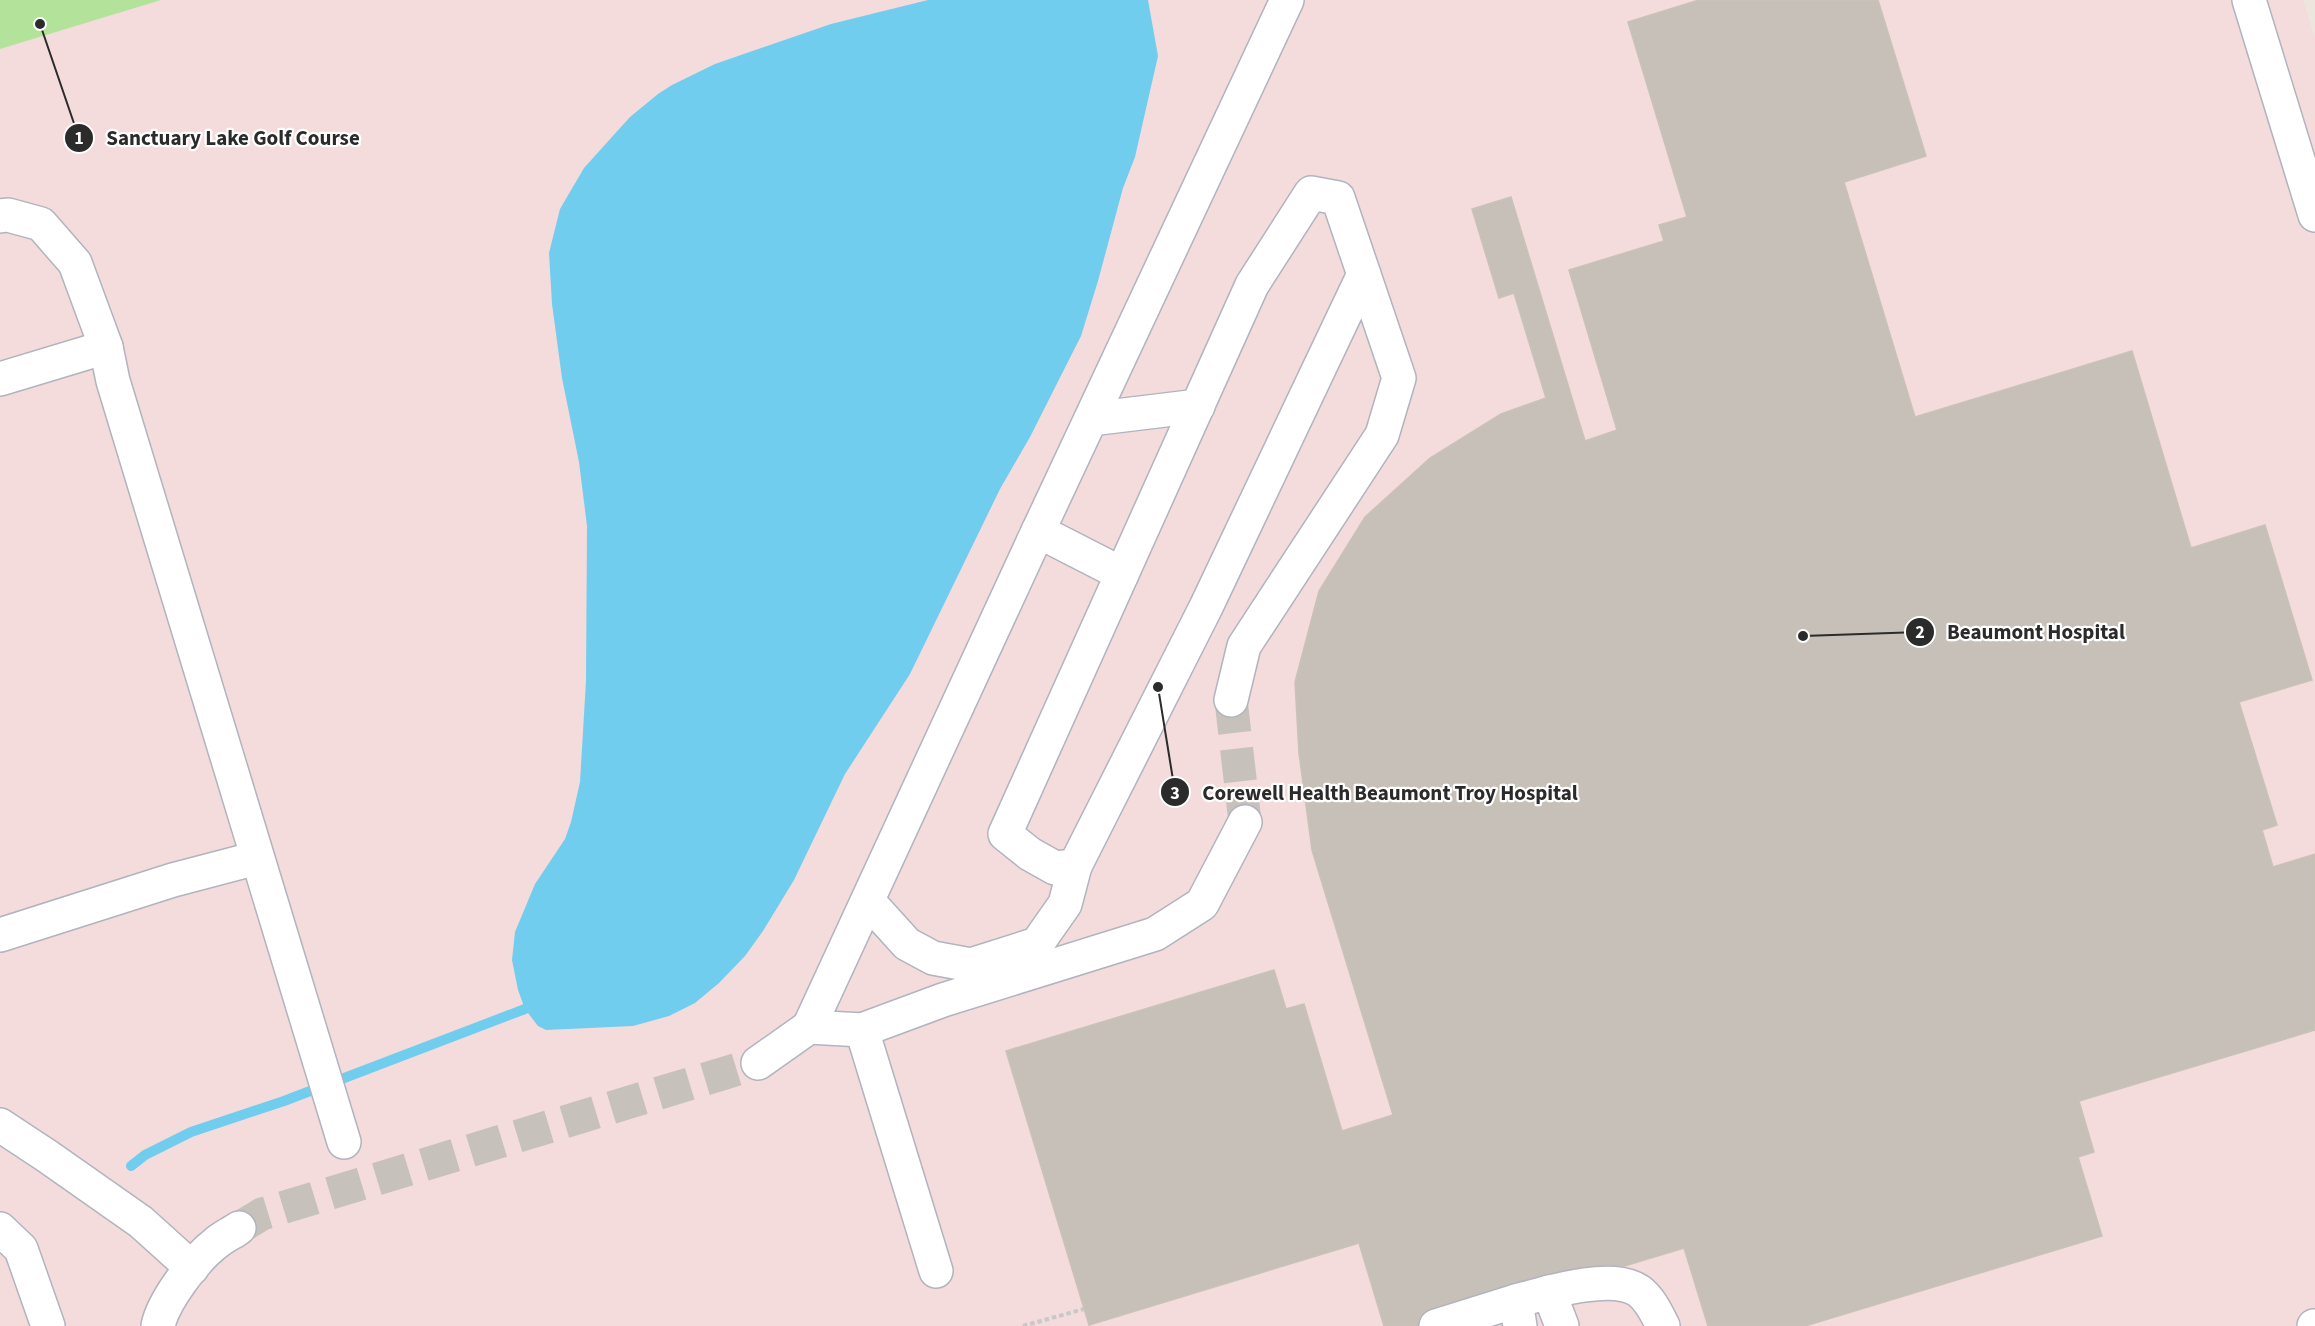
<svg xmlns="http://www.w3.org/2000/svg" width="2315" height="1326" viewBox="0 0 2315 1326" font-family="'Source Sans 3',sans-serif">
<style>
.medical{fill:#f4dbdc}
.green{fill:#b3e39b}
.water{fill:#71cdee}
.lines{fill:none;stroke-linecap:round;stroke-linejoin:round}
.stream{stroke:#71cdee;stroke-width:10}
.building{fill:#c6c0b9;stroke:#c9c2b7;stroke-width:1.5}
.minor-tunnel{stroke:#c6c1ba;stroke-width:33;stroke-dasharray:33 16;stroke-linecap:butt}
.minor-casing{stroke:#b1b4bf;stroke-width:36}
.path{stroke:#c8c8c8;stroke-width:4;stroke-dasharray:4.5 3;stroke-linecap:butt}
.minor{stroke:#fff;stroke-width:33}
.leader{fill:none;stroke:#2b2b2b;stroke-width:2}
.callout-dot{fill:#2b2b2b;stroke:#fff;stroke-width:2}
.mark-label{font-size:18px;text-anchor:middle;font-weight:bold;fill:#fff}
.callout-label{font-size:21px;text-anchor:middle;font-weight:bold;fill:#2b2b2b;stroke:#fff;stroke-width:4.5;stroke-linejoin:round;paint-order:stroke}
</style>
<rect width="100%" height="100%" fill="#ede6de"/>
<polygon class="medical" points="159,0 2303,0 2315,38 2315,1326 0,1326 0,48"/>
<polygon class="green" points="0,0 161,0 0,49"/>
<polygon class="water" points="928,0 1148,0 1158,56 1135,157 1123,188 1098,281 1081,336 1030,437 1000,489 910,674 845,774 794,880 763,931 745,956 719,983 695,1003 669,1016 633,1026 546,1030 538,1026 525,1009 518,990 512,960 515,932 535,884 565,839 571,822 580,782 586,681 587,526 579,462 562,378 552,304 549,253 560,209 584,168 630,117 658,94 672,85 715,64 831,24"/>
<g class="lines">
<polyline class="stream" points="131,1166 145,1155 191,1132 284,1101 525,1009"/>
</g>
<polygon class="building" points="1699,0 1878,0 1926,156 1844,182 1915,417 2132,351 2191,548 2265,525 2312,680 2239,702 2277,825 2262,830 2273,867 2315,854 2315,1030 2079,1101 2094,1152 2078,1157 2102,1236 1805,1326 1708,1326 1684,1248 1426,1326 1384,1326 1359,1243 1089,1325 1006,1051 1274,970 1286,1009 1304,1004 1342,1131 1393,1115 1312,850 1299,753 1295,682 1319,591 1365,517 1430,458 1501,414 1546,398 1514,293 1499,298 1472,209 1511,197 1585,441 1617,430 1569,270 1664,241 1659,225 1687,217 1628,22"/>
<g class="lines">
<g class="minor-tunnel">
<polyline points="1231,700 1245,822"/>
<polyline points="239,1228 262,1214 758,1063"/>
</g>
<defs>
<g id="minor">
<polyline points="2249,0 2315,215"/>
<polyline points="0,216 8,215 41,224 75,263 106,347 113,381 344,1142"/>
<polyline points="0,379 106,347"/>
<polyline points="1091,419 1198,406"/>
<polyline points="1038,531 1122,574"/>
<polyline points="1231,700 1244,646 1382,435 1399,378 1338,198 1311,193 1252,285 1005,834 1030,854 1055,868 1075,866 1206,607 1364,274"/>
<polyline points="1245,822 1202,904 1155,934 943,1000 862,1030 809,1027 1033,542 1287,0"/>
<polyline points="868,901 907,944 933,958 971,965 1037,944 1065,904 1075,866"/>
<polyline points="0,935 173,880 257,858"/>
<polyline points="862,1030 936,1271"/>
<polyline points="758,1063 809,1027"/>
<polyline points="0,1125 47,1156 141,1222 192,1268"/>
<polyline points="0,1229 21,1249 48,1326"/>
<polyline points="1549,1292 1562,1326"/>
<path d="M158 1326C163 1301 195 1259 216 1243 223 1237 232 1233 239 1228"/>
<polyline points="1436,1326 1516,1301"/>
<path d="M1520 1326 1516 1301C1546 1293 1612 1272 1639 1291 1650 1299 1657 1314 1663 1326"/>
<polyline points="2314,1326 2315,1326"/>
</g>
</defs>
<use href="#minor" class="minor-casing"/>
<polyline class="path" points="1023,1326 1084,1309"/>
<use href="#minor" class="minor"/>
</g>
<path class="leader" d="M40 24L79 138M1803 636L1920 632M1158 687L1175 792"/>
<g class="callout-dot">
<circle cx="40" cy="24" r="6"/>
<circle cx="1803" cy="636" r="6"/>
<circle cx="1158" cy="687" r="6"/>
<circle cx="79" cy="138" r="15"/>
<circle cx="1920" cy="632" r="15"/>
<circle cx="1175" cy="792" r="15"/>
</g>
<g class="mark-label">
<text x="79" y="144">1</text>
<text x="1920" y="638">2</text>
<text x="1175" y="799">3</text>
</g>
<g class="callout-label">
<text x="233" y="145">Sanctuary Lake Golf Course</text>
<text x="2036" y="639">Beaumont Hospital</text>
<text x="1390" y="800">Corewell Health Beaumont Troy Hospital</text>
</g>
</svg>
